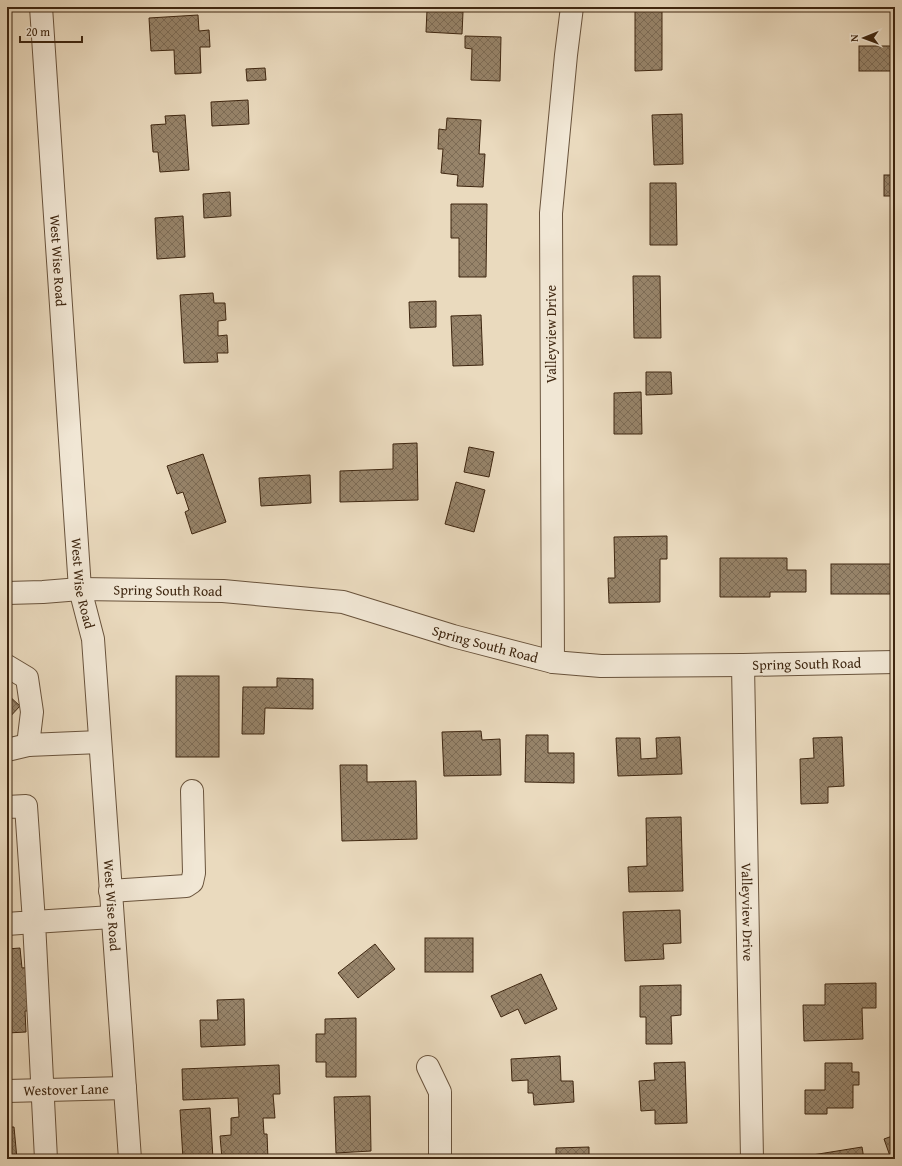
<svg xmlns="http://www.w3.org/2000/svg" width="902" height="1166" viewBox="0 0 902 1166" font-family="'Gentium Book Plus',serif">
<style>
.building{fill:url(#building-cross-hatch);stroke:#3e2610}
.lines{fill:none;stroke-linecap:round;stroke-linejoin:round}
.minor-casing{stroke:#69533c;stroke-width:24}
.minor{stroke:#f1e7d5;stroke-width:22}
.labels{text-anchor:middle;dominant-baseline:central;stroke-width:4;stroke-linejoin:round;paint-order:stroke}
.street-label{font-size:14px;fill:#3e2610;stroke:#f1e7d5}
</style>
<defs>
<pattern id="building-cross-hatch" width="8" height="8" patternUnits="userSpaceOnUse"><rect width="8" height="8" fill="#97846a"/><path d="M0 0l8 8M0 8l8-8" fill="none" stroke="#7d6c56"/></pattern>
</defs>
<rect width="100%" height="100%" fill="#eadabe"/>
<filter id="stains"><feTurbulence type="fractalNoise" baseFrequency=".005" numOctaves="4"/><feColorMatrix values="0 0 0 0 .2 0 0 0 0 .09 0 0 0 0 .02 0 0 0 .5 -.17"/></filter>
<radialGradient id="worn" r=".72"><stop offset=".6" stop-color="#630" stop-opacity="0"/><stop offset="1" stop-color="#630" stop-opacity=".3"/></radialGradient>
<g class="building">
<polygon points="635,9 662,9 662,70 635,71"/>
<polygon points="427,10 463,12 462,34 426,32"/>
<polygon points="198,15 199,31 209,30 210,47 200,47 201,73 175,74 174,50 151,51 149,18"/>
<polygon points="465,36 501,37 500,81 471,80 472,49 465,48"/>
<rect x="859" y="46" width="36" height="25"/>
<polygon points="265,68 266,80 247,81 246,69"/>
<polygon points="248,100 249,124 212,126 211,102"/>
<polygon points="682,114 683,164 654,165 652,115"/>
<polygon points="185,115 189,170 160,172 158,152 153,152 151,125 166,124 165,116"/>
<polygon points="447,118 481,120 479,154 485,154 483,187 457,186 458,175 441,173 443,149 438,149 439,129 446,130"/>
<rect x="884" y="175" width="11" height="21"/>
<polygon points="650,183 676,183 677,245 650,245"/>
<polygon points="230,192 231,216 204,218 203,194"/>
<polygon points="451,204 487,204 486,277 459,277 459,238 451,238"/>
<polygon points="183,216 185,257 157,259 155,218"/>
<polygon points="633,276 660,276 661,338 634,338"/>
<polygon points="213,293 214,303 225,303 226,320 218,321 218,336 227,335 228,353 217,353 218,362 184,363 180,295"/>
<polygon points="436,301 436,327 410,328 409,302"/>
<polygon points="481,315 483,365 453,366 451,316"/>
<polygon points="646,372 671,372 672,394 646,395"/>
<polygon points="641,392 642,434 614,434 614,393"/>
<polygon points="417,443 418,500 340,502 340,471 393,469 393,444"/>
<polygon points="469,447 494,452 489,477 464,472"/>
<polygon points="203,454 226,522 192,534 185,512 189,510 183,492 177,494 167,466"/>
<polygon points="310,475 311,503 261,506 259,478"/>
<polygon points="456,482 485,490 474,532 445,524"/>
<polygon points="667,536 667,559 660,559 660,602 609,603 608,578 615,578 614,537"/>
<polygon points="720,558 787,558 787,570 806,570 806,592 770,592 770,597 720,597"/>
<rect x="831" y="564" width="64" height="30"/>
<rect x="176" y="676" width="43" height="81"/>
<polygon points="277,678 313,679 313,709 265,708 264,734 242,734 243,687 277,687"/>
<polygon points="7,694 20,706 7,720"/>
<polygon points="481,731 482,740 500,739 501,775 444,776 442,732"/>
<polygon points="526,735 548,735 548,753 574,753 574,783 525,782"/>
<polygon points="680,737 682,774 618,776 616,738 640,738 641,759 657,758 656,738"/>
<polygon points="842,737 844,786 828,787 828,803 801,804 800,759 814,758 813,738"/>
<polygon points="340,765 367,765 367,782 416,781 417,839 342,841"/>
<polygon points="681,817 683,891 629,892 628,867 647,866 646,818"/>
<polygon points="680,910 681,943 663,944 664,959 625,961 623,912"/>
<rect x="425" y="938" width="48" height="34"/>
<polygon points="375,944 395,969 358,998 338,973"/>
<polygon points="20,948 22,968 31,967 34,1011 25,1011 26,1032 7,1033 7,949"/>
<polygon points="541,974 557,1009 525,1024 518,1009 501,1017 491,996"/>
<polygon points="876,983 876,1008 862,1008 863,1039 804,1041 803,1005 825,1005 825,984"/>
<polygon points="681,985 681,1015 671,1016 672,1044 646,1044 646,1017 640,1017 640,986"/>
<polygon points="244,999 245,1045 201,1047 200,1020 218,1020 217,1000"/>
<polygon points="356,1018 356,1077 326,1077 326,1062 316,1062 316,1034 325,1034 325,1019"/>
<polygon points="560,1056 561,1081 573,1081 574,1102 534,1105 533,1093 528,1093 528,1080 512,1081 511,1059"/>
<polygon points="685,1062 687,1123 655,1124 655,1110 641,1111 639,1081 655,1080 654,1063"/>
<polygon points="825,1063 852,1063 852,1072 859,1072 859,1085 853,1085 853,1108 827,1108 827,1114 805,1114 805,1090 825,1090"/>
<polygon points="279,1065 280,1094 273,1094 275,1118 263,1118 264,1134 267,1134 268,1159 222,1159 220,1136 231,1135 231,1118 239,1117 238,1098 183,1100 182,1069"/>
<polygon points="370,1096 371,1151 336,1153 334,1097"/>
<polygon points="210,1108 213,1159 183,1159 180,1110"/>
<polygon points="7,1127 14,1127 17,1159 7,1159"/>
<polygon points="895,1135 895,1159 891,1159 884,1139"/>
<polygon points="589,1147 589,1159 556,1159 556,1148"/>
<polygon points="862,1147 864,1159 806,1159 806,1156"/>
</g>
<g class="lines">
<defs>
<g id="minor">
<path id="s1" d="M41 7 80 589 93 639 130 1159"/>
<path id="s2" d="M7 593 43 592 80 589 223 591 343 602 453 636 553 662 601 666 743 665 895 662"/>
<polyline points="553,662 551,213 566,55 572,7"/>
<path id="s3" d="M743 665 752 1159"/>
<polyline points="7,666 27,678 32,712 28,745 100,742"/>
<polyline points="7,750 28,745"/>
<polyline points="7,807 26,806 34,922 7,924"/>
<polyline points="110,891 186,886 192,882 194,873 192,791"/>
<polyline points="428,1067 440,1092 440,1159"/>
<path id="s4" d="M7 1091 125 1088"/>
<polyline points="46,1159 34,922 112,917"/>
</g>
</defs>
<use href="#minor" class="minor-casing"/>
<use href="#minor" class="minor"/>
</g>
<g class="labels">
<g class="street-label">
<text stroke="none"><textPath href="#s1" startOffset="254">West Wise Road</textPath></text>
<text transform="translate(551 334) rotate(-90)">Valleyview Drive</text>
<text stroke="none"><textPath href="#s1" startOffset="578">West Wise Road</textPath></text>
<text stroke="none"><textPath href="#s2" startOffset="161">Spring South Road</textPath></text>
<text stroke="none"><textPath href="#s2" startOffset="485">Spring South Road</textPath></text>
<text stroke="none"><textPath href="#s2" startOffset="809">Spring South Road</textPath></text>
<text stroke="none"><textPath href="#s1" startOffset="902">West Wise Road</textPath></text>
<text stroke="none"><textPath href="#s3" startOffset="247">Valleyview Drive</textPath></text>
<text stroke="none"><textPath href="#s4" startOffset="59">Westover Lane</textPath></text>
</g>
</g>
<rect width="902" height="1166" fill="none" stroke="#eadabe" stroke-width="24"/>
<rect x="8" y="8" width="886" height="1150" fill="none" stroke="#3e2610" stroke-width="2"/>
<rect x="12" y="12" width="878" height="1142" fill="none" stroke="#3e2610"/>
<g transform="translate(864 38) rotate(269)" stroke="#f1e7d5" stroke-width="3" paint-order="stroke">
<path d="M0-3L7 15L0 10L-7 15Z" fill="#3e2610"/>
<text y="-6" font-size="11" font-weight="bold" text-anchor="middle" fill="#3e2610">N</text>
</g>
<path d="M20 36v6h62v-6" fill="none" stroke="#3e2610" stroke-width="2"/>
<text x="26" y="36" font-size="12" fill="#3e2610" stroke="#f1e7d5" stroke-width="3" paint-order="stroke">20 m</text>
<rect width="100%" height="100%" filter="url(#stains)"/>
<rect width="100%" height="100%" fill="url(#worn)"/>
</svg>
